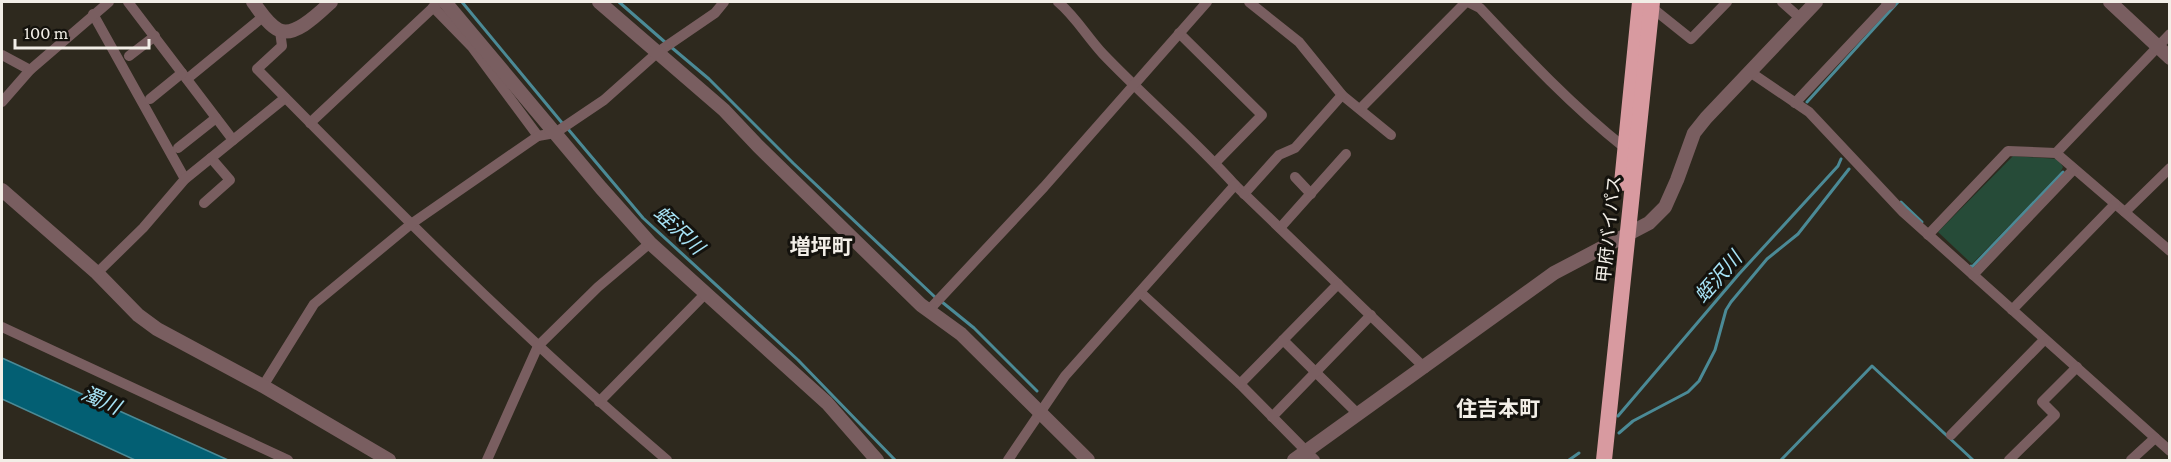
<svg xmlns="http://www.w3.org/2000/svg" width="2171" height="462" viewBox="0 0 2171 462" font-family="'Crimson Pro','Noto Sans JP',serif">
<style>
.green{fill:#264b38}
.water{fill:#035f73;stroke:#4b8a96;stroke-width:1.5}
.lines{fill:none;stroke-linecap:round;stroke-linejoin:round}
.stream{stroke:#4b8a96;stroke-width:3}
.minor{stroke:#795e60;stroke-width:10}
.tertiary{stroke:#795e60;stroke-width:14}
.trunk{stroke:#d89aa0;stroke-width:16}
.labels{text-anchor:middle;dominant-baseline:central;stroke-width:6;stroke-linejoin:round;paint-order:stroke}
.street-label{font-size:18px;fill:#f2eee7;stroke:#14120d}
.water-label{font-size:20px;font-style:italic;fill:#a7e3f6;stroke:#14120d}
.quarter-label{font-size:21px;font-weight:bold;fill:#f2eee7;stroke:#14120d}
</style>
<rect width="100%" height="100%" fill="#2e291e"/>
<polygon class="green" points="2013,156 2058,159 2063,167 2060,173 1972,264 1938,232"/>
<polygon class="water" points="2,358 228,460 135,460 2,399"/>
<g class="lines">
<g class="stream">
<polyline points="462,2 563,124"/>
<polyline points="619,2 666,43"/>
<polyline points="671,47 709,79 793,163 936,298"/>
<polyline points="1807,102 1898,2"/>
<polyline points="568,129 643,218 798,360 895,460"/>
<polyline points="1901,202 1922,222"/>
<polyline points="1971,266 1972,267 2063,172"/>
<polyline points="942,302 974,328 1037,391"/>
<polyline points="1618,416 1739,274 1838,166 1841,159"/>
<polyline points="1619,433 1633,421 1688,392 1699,381 1715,350 1726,310 1731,302 1767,259 1798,234 1849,169"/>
<polyline points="1569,460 1579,453"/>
<polyline points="1781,460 1872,366 1973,460"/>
</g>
<g class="minor">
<polyline points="128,2 233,140"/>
<path d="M1058 2C1076 17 1087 37 1103 54 1146 99 1194 139 1235 185L1425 368"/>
<polyline points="1249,2 1299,42 1342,95 1391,135"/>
<path d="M1468 2 1480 8C1526 57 1572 106 1625 148"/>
<polyline points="1782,2 1800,18"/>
<polyline points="433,7 472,47 538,136"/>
<polyline points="1652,10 1656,11 1691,39 1727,2"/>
<polyline points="93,14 185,179"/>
<path d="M280 31 282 46 257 69C389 203 523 338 667 460"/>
<polyline points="1179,33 1262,115 1215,163"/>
<polyline points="2,55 30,70"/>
<polyline points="129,56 155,36"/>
<polyline points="1750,72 1809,112 1903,212 2170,451"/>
<polyline points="187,79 264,16"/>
<polyline points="150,99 182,73"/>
<polyline points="2,102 30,70 109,2"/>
<polyline points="1795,103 1890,2"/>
<polyline points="1360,109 1466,2"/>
<polyline points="310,123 439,2"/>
<polyline points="178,148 216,118"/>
<polyline points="2056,153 2170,34"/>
<polyline points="1295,177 1311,194"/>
<polyline points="1244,194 1279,155 1295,148 1342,95"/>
<polyline points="204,203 230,180 211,158"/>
<polyline points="2125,212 2170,168"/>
<polyline points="1280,228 1346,154"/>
<polyline points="1928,235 2008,151 2056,153 2170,251"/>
<polyline points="97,273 143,228 185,179 285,98"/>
<polyline points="1973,275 2074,169"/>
<polyline points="1141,293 1240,384 1315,460"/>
<polyline points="929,310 1044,187 1207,2"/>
<polyline points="2012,310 2115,204"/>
<polyline points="2,327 288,460"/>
<polyline points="1283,340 1359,415"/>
<polyline points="1240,384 1338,284"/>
<polyline points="263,386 314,304 411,224 538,136 555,133 604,100 658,52 715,13 724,2"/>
<polyline points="599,402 706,293"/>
<polyline points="1272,417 1371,315"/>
<polyline points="1951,435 2044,340"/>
<polyline points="487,460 538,346 598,287 650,243"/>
<polyline points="1008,460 1065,376 1235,185"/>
<polyline points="2009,460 2055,415 2042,402 2077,367"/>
<polyline points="2131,460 2155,438"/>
</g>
<g class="tertiary">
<path d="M253 2C260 11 268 25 279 30 295 38 320 12 331 2"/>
<polyline points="445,2 601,188 650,243 827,403 877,460"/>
<polyline points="599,2 724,110 758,146 921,305 961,334 1088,460"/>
<polyline points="1888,2 1889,3"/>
<polyline points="2110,2 2170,58"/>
<polyline points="2,190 97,273 138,315 157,329 263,386 389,460"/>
<polyline points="1294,460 1554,273 1649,223 1665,207 1677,180 1694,133 1706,118 1816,2"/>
</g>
<g class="trunk">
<polyline points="1622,183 1640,2"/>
<polyline points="1604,460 1652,2"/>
</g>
</g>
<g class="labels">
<g class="street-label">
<text transform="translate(1609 229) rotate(-84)">甲府バイパス</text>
</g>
<g class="water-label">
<text transform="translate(679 230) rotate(43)">蛭沢川</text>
<text transform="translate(1718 277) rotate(-49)">蛭沢川</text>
<text transform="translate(101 400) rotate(24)">濁川</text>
</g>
<g class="quarter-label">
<text x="821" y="247">増坪町</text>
<text x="1498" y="409">住吉本町</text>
</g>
</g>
<rect width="2171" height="462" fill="none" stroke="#f2eee7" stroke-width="6"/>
<path d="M15 39v9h134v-9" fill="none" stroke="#f2eee7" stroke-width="3"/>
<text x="24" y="39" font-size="18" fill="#f2eee7" stroke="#14120d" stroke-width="4.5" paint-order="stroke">100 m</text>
</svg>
